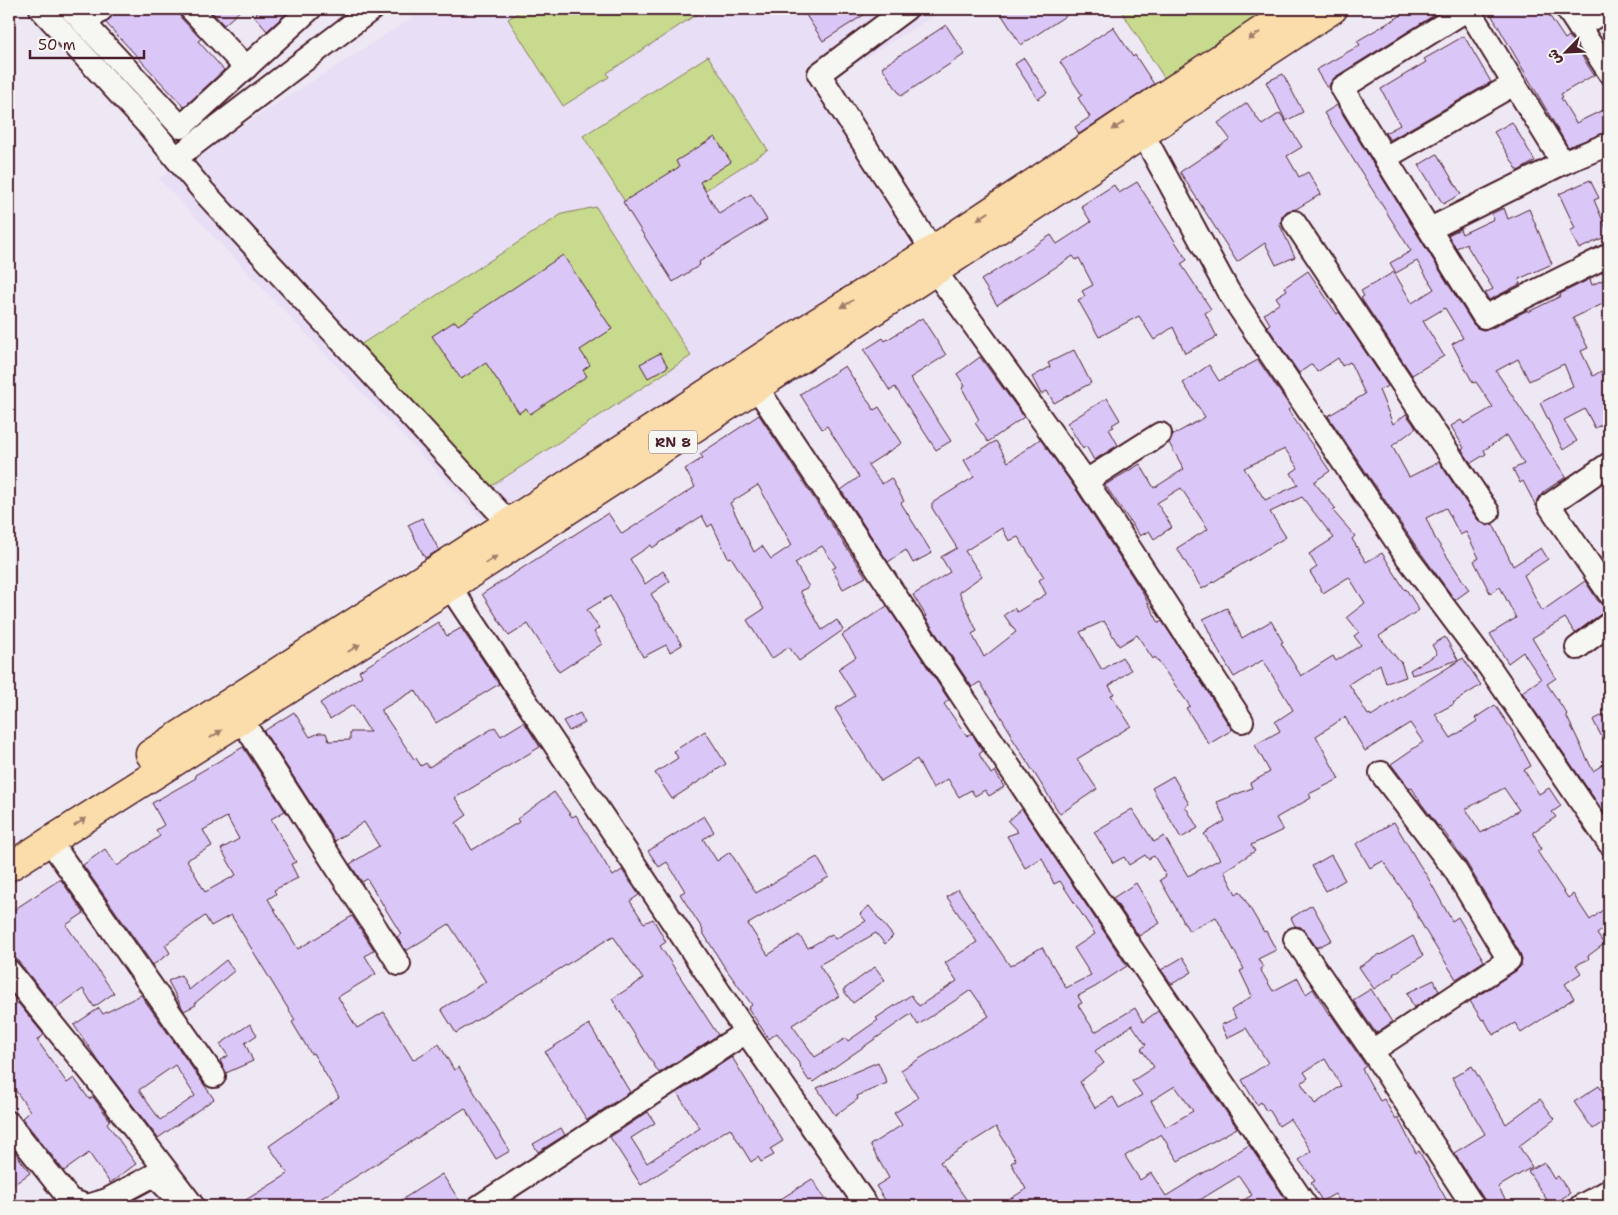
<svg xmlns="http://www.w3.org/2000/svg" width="1618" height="1215" viewBox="0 0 1618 1215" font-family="'Shantell Sans','Playpen Sans Arabic',sans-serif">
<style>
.built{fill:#e8def5}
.green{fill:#c7da8e;stroke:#887c5c}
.building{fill:#dac6f7;stroke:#4a1f2b;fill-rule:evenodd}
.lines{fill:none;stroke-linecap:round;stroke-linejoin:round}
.minor-casing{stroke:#4a1f2b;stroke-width:26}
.major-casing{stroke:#4a1f2b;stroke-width:31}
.minor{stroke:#f6f6f2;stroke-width:22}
.major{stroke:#fbddab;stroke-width:28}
.oneway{fill:#a27e6b}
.labels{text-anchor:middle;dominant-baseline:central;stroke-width:4;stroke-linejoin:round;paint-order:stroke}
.shield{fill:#f6f6f2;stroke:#7e6067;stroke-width:1}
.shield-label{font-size:14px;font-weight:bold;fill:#4a1f2b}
</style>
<rect width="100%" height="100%" fill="#eee8f4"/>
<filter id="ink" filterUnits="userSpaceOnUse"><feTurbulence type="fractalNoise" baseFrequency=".02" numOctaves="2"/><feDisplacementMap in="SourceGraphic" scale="10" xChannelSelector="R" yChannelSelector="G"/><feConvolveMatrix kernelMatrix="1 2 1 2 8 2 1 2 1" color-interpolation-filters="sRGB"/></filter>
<g filter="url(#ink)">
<polygon class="built" points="426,9 945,9 820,86 918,241 483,520 159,179"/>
<g class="green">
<polygon points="524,9 694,9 697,14 607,73 609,77 563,106 508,19"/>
<polygon points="1120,9 1294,9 1172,90"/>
<polygon points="708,56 768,150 643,230 583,136"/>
<polygon points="596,207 691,356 487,489 360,345 562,214"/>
</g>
<g class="building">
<polygon points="117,9 178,9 181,18 201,39 198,41 224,70 184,107 106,23"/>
<polygon points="209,9 242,9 224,25"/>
<polygon points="262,9 291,9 267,31 254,16"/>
<polygon points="802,9 873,9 823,41"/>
<polygon points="998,9 1076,9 1021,45"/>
<polygon points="1412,9 1444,9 1335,77 1327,88 1316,70 1360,45 1357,41"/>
<polygon points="1488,9 1545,9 1565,39 1569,36 1594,75 1561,94 1563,97 1561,98 1576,123 1609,107 1609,131 1568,147"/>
<polygon points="946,25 965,54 901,96 882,67"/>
<polygon points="1113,27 1133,57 1135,55 1154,84 1079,134 1075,127 1090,117 1078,98 1082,95 1060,62"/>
<polygon points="1464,36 1491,82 1390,140 1385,133 1400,125 1381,89 1426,62 1424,59"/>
<polygon points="1024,58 1047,93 1038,99 1015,64"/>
<polygon points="1283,74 1303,112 1286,121 1266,82"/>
<polygon points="1247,103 1262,125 1280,113 1302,147 1287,156 1299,177 1308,172 1321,194 1296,209 1287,211 1282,216 1281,222 1279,223 1295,257 1276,265 1265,243 1237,262 1180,172 1230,139 1218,123"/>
<polygon points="1337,105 1473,324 1477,328 1483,330 1490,329 1528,310 1528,312 1561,296 1560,294 1590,279 1592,285 1609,277 1609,301 1573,318 1588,348 1581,351 1593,376 1601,371 1609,387 1609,421 1595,428 1585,409 1564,420 1577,441 1563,450 1540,403 1573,386 1564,364 1529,381 1518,359 1496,371 1566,477 1543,492 1543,493 1537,499 1536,506 1523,481 1520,483 1513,469 1524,464 1507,435 1484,450 1486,454 1471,463 1462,450 1464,448 1451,426 1461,420 1464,424 1493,407 1476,382 1473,383 1452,344 1463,338 1445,308 1423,321 1444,356 1412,375 1361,298 1364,296 1361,291 1394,272 1412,303 1434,289 1417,261 1396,273 1390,263 1411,251 1324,113"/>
<polygon points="1512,122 1535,161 1518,171 1494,132"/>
<polygon points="715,137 731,162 700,182 719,214 751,194 767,220 699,262 700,265 673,282 623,202 679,167 676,161"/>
<polygon points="1437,154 1461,194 1443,204 1419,165"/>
<polygon points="1590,180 1599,198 1594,200 1609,235 1579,249 1570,231 1575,228 1559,194"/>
<polygon points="1137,182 1187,260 1181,264 1211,309 1205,313 1217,337 1185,353 1173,327 1154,340 1139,316 1099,337 1078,300 1085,296 1082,291 1093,285 1079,258 1076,260 1073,256 997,305 981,280 1051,235 1057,244 1091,222 1081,206 1114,185 1119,193"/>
<polygon points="1504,208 1508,219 1529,209 1552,264 1519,279 1520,284 1489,300 1485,293 1493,289 1466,244 1456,248 1448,235 1460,229 1462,234 1494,219 1491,214"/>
<polygon points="563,255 612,329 580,350 590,365 583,370 587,376 530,414 526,408 519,413 486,363 461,379 432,336 455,321 458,325"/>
<polygon points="1308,271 1337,314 1339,312 1388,386 1379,390 1393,424 1406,414 1416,428 1392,446 1409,477 1439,462 1477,519 1487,526 1493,524 1513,566 1541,548 1548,559 1524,575 1542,611 1585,581 1598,601 1603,605 1609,606 1609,611 1601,614 1575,633 1565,618 1532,638 1556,678 1547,684 1567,714 1566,715 1593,771 1604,764 1609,772 1609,816 1607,817 1522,692 1541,679 1523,652 1508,663 1490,634 1516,618 1500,587 1490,593 1474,561 1479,558 1466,532 1460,535 1446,508 1426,518 1435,538 1469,590 1455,600 1418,549 1328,416 1365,394 1350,362 1342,366 1338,358 1317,372 1312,364 1299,373 1267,326 1270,324 1264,314 1280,303 1276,297 1287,290 1285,287"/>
<polygon points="922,318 946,355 910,378 951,441 936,450 895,387 890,391 864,350 883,338 885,341"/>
<polygon points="1074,350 1091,383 1054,403 1047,391 1041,394 1032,377 1050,367 1048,363"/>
<polygon points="660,353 668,367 648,378 640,364"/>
<polygon points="980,357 1024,417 988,442 975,423 979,420 962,388 965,386 957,374"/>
<path d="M1258 360 1291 408 1288 410 1330 471 1314 482 1336 509 1333 511 1355 536 1352 539 1366 562 1382 553 1405 590 1406 589 1419 610 1379 636 1400 662H1401L1406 677 1386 683 1380 664 1349 684 1368 715 1370 714 1371 716 1463 658 1481 685 1453 703 1454 704 1435 714 1451 738 1477 721 1475 718 1495 705 1512 730 1531 766 1524 770 1539 794 1549 788 1561 806 1552 812 1556 817 1533 832 1541 849 1537 851 1568 898 1573 894 1590 920 1609 905V924L1597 934 1604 944 1588 956 1589 959 1576 965 1581 973 1565 984 1574 998 1521 1033 1515 1023 1493 1035 1484 1019 1482 1020 1470 1001 1516 971 1521 966 1522 959 1520 953 1466 862 1439 825 1438 826 1421 803 1412 788 1410 789 1391 764 1423 742 1410 723 1365 751 1345 717 1316 736 1339 779 1309 794 1311 798 1276 818 1283 830 1251 845 1255 851 1224 871 1236 894 1240 891 1264 932 1266 931 1276 950 1258 959 1263 967 1260 969 1273 991 1298 978 1306 994 1313 989 1330 1016 1331 1015 1366 1066 1362 1069 1380 1101 1384 1099 1396 1120 1398 1118 1416 1153 1419 1151 1450 1206H1342L1335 1194 1322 1201 1311 1183 1315 1181 1299 1160 1311 1151 1290 1119 1279 1126 1269 1109 1266 1111 1261 1102 1257 1105 1242 1080 1268 1063 1246 1028 1227 1038 1221 1025 1236 1018 1231 1010 1252 996 1240 971 1244 969 1216 917 1189 931 1160 880 1166 876 1154 856 1148 859 1145 855 1129 865 1124 857 1113 863 1094 832 1132 809 1154 842 1164 836 1188 876 1220 859 1204 834 1225 821 1217 802 1252 788 1250 783 1270 772 1255 745 1280 731 1275 722 1293 710 1263 660 1234 677 1219 652 1203 619 1227 608 1242 638 1271 621 1283 642 1281 643 1301 676 1333 656 1336 661 1361 645 1354 636 1359 632 1347 617 1365 603 1349 577 1323 593 1310 572 1317 567 1309 554 1334 538 1302 497 1270 512 1286 537 1202 589 1177 548 1208 529 1181 488 1157 503 1172 527 1154 539 1149 531 1140 536 1105 485 1140 464 1154 488 1184 469 1169 443 1173 435 1205 417 1183 383 1209 365 1219 381ZM1285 449 1298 468 1291 473 1298 485 1265 500 1244 468ZM1504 788 1519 810 1481 833 1466 809ZM1325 1059 1341 1086 1315 1104 1301 1083 1308 1078 1304 1072Z"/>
<polygon points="845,366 874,410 879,407 902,443 868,465 882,484 891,478 904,501 901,503 932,553 913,563 906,550 888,562 841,490 859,477 827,426 822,429 800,394"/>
<polygon points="1107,398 1120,420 1112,425 1114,427 1109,429 1118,445 1094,460 1086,446 1083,449 1067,423"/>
<path d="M759 415 866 577 843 589 832 569 836 567 822 546 795 563 809 587 800 591 822 630 837 620 843 630 799 661 789 647 771 659 747 620 764 609 731 557 728 558 712 524 708 527 702 516 652 548 651 545 630 559 645 584 663 571 670 581 651 594 682 645 670 652 666 645 643 657 610 596 587 610 599 628 594 632 602 644 559 672 528 624 509 636 482 594 608 513 622 534 695 487 685 469 703 458 700 454ZM758 485 792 545 771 559 762 546 754 552 730 503Z"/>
<path d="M1040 439 1075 488 1141 590 1159 623 1162 621 1232 730 1209 744 1186 708 1190 706 1155 657 1153 659 1137 635 1119 646 1104 621 1080 632 1102 670 1122 657 1131 670 1109 686 1114 694 1111 695 1131 726 1077 759 1097 789 1060 814 1011 736 1012 735 980 682 972 687 925 617 926 616 913 595 950 572 941 557 957 548 932 508V503L974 477 964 460 996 441 1008 462ZM1002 528 1009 541 1018 537 1044 577 1039 580 1046 594 1017 612 1014 608 1004 615 1016 632 984 657 972 634 977 631 959 592 982 576 965 551Z"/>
<polygon points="422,518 439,550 425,558 408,525"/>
<polygon points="887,606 949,700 944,704 967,736 971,733 983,751 979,754 991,774 995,771 1004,787 989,796 985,790 975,796 971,790 959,797 948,779 933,788 917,759 881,781 835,709 855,696 838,669 856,657 842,635"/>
<polygon points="438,622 447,636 461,628 499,684 436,723 415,690 381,710 414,759 416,758 421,766 426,763 429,767 495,727 501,736 524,722 540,747 455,798 467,815 456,823 472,850 519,822 517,819 554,792 572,817 576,815 613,876 622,870 639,895 630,901 644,923 653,919 666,942 660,946 718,1035 659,1073 612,999 643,979 613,936 456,1033 441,1009 486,982 449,924 406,951 397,937 401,934 367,879 362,882 350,864 379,846 364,822 335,841 264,731 294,712 310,737 319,733 326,733 329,741 350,740 350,732 370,732 353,705 330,719 320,703 362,676 359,671"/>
<polygon points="1445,637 1458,660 1412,675 1410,670 1437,654 1432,645"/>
<polygon points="1609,712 1609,751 1593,720"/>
<polygon points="580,713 585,723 569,731 563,721"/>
<polygon points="705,731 726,764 672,799 655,773 678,758 674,751"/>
<path d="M243 747 285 811 271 819 296 862 291 864 298 878 274 890 276 894 268 899 298 949 352 916 374 950 365 956 376 974 338 997 357 1028 384 1012 413 1060 439 1044 454 1070 459 1067 510 1151 496 1159 465 1108 309 1206H236L288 1174 269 1146 339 1097 313 1053 311 1054 292 1022 295 1020 231 915 211 926 205 916 165 945 170 953 153 965 83 865 105 849 117 866 160 836 156 830 164 825 152 803 196 778 195 775ZM227 817 239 839 221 849 236 875 205 892 187 860 212 846 203 830Z"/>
<polygon points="1173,776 1189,804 1185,806 1198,828 1181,838 1152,788"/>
<path d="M1022 809 1127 966 1095 987 1078 996 1082 1003 1078 1005 1095 1032 1135 1008 1143 1022 1158 1011 1237 1128 1178 1161 1161 1134 1125 1156 1140 1180 1151 1173 1166 1196 1249 1145 1290 1206H1234L1252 1195 1239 1176 1190 1206H999L1026 1189 1011 1163 1016 1160 996 1127 940 1162 971 1206H889L876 1186 889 1178 870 1145 902 1125 894 1113 918 1098 901 1070 989 1016 971 990 918 1025 911 1014 813 1082 811 1080 809 1081 800 1067 801 1066 777 1033 769 1039 748 1008 752 1005 723 965 702 931 703 930 680 894 685 891 667 862 659 867 648 851 704 816 714 832 703 839 717 861 730 852 756 893 817 857 829 877 748 924 768 955 799 935 808 948 832 934 835 939 866 921 860 914 869 906 893 936 885 944 876 933 819 965 839 996 792 1025 815 1057 846 1038 848 1041 878 1020 876 1018 911 995 919 1006 957 981 945 963 977 942 947 897 958 889 1010 966 1042 947 1066 988 1091 975 1074 948 1095 934 1060 881 1054 884 1042 858 1025 868 1007 836 1018 832 1008 821ZM1132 1025 1146 1045 1141 1049 1154 1067 1132 1081 1142 1095 1119 1108 1113 1097 1095 1108 1080 1082 1104 1063 1095 1051ZM1175 1086 1193 1111 1166 1127 1151 1101Z"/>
<polygon points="1394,822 1419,864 1427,876 1452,921 1458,917 1484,961 1456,979 1425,930 1408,898 1383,861 1370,868 1356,844"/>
<polygon points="1331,855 1345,880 1326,891 1312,866"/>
<polygon points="59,880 61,880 84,913 66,925 114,993 94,1007 83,989 56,1008 9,950 9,913"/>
<polygon points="1136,883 1160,923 1139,936 1113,898"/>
<polygon points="1312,905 1332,940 1317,948 1306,932 1301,927 1295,926 1291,918"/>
<polygon points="1413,936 1423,956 1393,974 1394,976 1374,989 1359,967 1380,954 1381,955"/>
<polygon points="1183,957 1192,972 1172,984 1161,970"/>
<polygon points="226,960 234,971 195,1003 196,1005 184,1011 168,981 181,975 189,990"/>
<polygon points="875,967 885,980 853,1003 843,990"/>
<polygon points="1434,980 1439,991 1414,1008 1407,993"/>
<polygon points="1371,989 1392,1022 1376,1033 1353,1000"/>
<path d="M141 995 214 1099 158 1138 97 1059 74 1025 99 1008 103 1014ZM175 1065 195 1096 160 1120 139 1090Z"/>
<polygon points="18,1003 44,1035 37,1040 67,1083 74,1078 89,1099 93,1097 110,1120 107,1123 136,1164 110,1183 89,1153 64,1171 22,1118 30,1111 9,1081 9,1009"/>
<polygon points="250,1024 257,1035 245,1043 253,1061 226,1073 220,1060 228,1056 220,1044"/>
<polygon points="589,1024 630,1092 587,1120 545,1052"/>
<polygon points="732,1057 783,1141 770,1149 774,1155 761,1162 758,1157 751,1162 730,1128 641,1185 610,1137 648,1112 655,1123 631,1138 647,1163 700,1128 677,1093"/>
<polygon points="878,1062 887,1083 857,1096 858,1099 835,1115 817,1088"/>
<polygon points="1472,1066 1506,1124 1540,1099 1555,1119 1519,1146 1532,1167 1498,1187 1509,1206 1486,1206 1484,1199 1454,1153 1485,1134 1452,1078"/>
<polygon points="1599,1086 1609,1101 1609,1118 1593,1129 1574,1102"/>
<polygon points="561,1128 565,1135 538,1152 533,1144"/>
<polygon points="9,1144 30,1173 9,1188"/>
<polygon points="1544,1162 1554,1179 1558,1176 1570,1193 1551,1206 1528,1171"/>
<polygon points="442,1174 463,1206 392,1206"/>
<polygon points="812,1179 830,1206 770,1206"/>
</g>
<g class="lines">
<defs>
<g id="minor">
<polyline points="41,9 149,126 205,193 509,523"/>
<polyline points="71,9 181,127 310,9"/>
<polyline points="191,9 246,68"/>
<polyline points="906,9 819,74 932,250"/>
<polyline points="1567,9 1609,72"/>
<polyline points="85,24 102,9"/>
<polyline points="1579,27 1607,9"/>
<polyline points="1143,134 1228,291 1407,557 1490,668 1609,843"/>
<polyline points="176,158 372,9"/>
<polyline points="1385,158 1514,84"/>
<polyline points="1563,163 1468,9 1342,88 1385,158 1484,317 1609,255"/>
<polyline points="1294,222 1488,512"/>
<polyline points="1430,229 1563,163 1609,144"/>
<polyline points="935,271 1086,481 1242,721"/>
<polyline points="757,388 1070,858 1306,1206"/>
<polyline points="1609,464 1549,505 1609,593"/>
<polyline points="1086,481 1160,434"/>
<polyline points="440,572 746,1032 867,1206"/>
<polyline points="1577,648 1609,624"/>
<polyline points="241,719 399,964"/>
<polyline points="50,841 214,1076"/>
<polyline points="1295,939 1372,1051 1473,1206"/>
<polyline points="9,971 94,1076 193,1206"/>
<polyline points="1372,1051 1509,960 1455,870 1381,773"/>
<polyline points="9,1123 70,1200 87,1206 107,1200 154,1175 172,1193"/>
<polyline points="480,1206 746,1032"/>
<polyline points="1581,1206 1609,1191"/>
</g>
<g id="major">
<polyline points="150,754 481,541 765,355 942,244 1294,9"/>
<polyline points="9,867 450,587 935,271 1333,9"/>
</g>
</defs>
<use href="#minor" class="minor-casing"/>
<use href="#major" class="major-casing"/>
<use href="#minor" class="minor"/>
<use href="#major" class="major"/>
</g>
<defs><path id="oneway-solid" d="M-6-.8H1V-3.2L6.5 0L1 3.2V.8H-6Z" transform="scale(1.25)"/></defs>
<g class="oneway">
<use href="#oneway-solid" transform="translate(1254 36) rotate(146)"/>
<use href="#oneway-solid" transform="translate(1118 126) rotate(146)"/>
<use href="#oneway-solid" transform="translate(983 216) rotate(146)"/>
<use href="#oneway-solid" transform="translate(847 304) rotate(148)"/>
<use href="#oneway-solid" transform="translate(491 560) rotate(-33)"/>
<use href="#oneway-solid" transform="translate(354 648) rotate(-32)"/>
<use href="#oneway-solid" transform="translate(216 734) rotate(-33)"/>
<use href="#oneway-solid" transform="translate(80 822) rotate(-33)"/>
</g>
</g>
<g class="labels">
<rect class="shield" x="649" y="430.5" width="48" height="23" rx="4"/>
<g class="shield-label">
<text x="673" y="442">RN 8</text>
</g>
</g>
<rect width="1618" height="1215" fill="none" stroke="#f6f6f2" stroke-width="30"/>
<rect x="15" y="15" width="1588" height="1185" fill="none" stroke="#4a1f2b" stroke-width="2" filter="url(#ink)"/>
<g transform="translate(1566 52) rotate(246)" stroke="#f6f6f2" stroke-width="4" paint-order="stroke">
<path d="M0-4L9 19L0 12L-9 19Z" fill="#4a1f2b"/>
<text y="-8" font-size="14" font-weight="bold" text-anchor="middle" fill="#4a1f2b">ش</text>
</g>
<path d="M30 50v8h114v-8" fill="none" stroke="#4a1f2b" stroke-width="2.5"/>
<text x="38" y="50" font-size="15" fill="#4a1f2b" stroke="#f6f6f2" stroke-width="4" paint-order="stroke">50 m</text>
</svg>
